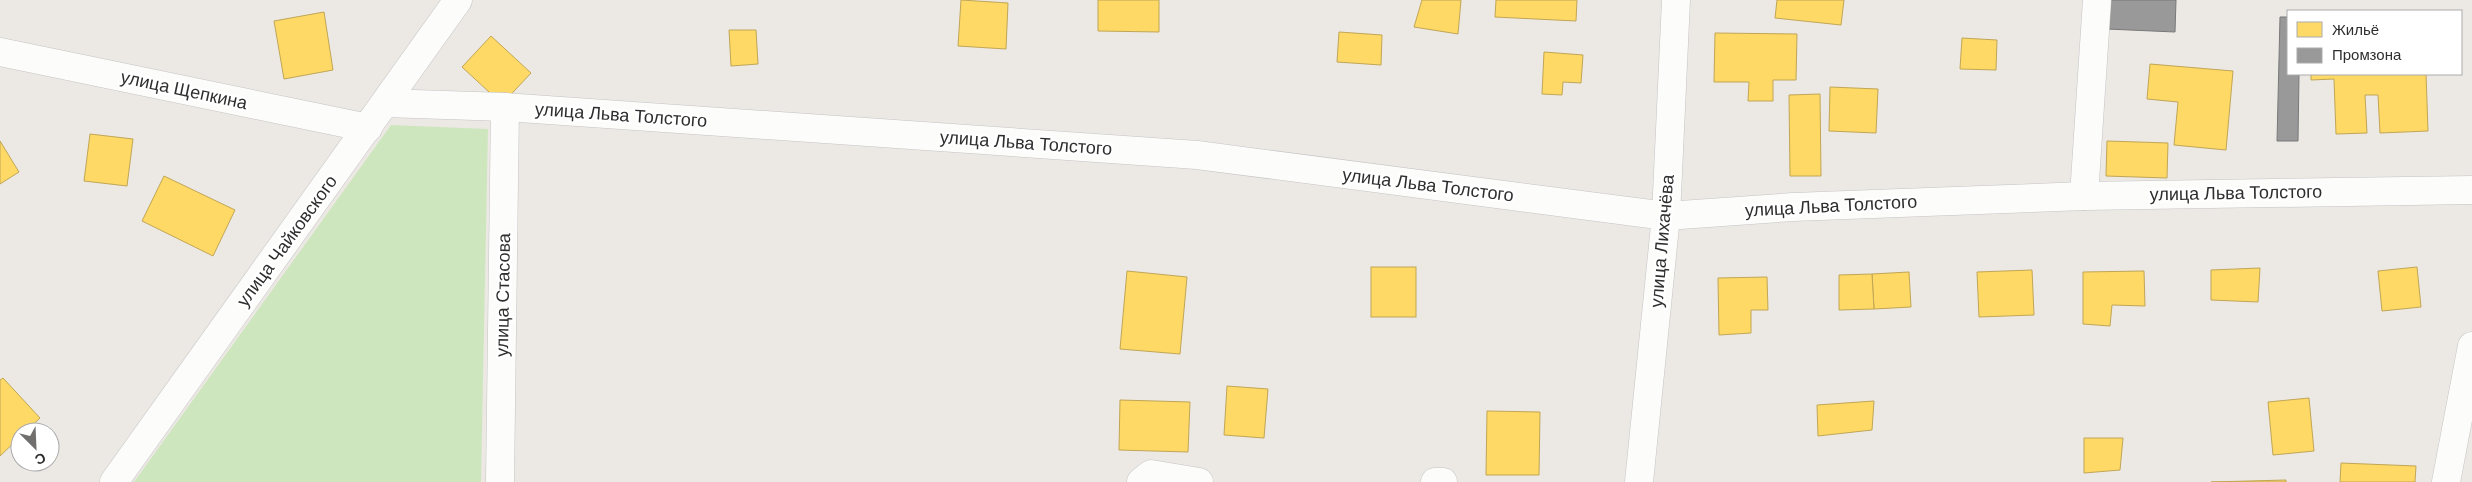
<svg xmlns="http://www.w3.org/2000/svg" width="2472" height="482" viewBox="0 0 2472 482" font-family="'DM Sans',sans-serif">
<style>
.green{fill:#cee6be}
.homes{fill:#ffd966;stroke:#c0a655}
.industry{fill:#999;stroke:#797979}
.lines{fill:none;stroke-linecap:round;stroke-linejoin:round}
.street-casing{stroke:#c5c4c5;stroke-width:29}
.secondary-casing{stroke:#c5c4c5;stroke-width:29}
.street{stroke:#fcfcfb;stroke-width:28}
.secondary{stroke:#fcfcfb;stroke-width:28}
.labels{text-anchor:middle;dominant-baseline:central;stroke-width:5;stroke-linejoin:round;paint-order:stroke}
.street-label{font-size:18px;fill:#2e2e2e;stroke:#fff}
</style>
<rect width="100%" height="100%" fill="#ece8e4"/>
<polygon class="green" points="391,125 488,129 481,482 134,482"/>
<g class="homes">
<polygon points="961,0 1008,3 1006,49 958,46"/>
<polygon points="1098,0 1159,0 1159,32 1098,31"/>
<polygon points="1422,0 1461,0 1458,34 1414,27"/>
<polygon points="1496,0 1577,0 1576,21 1495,17"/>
<polygon points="1777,0 1844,0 1841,25 1775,18"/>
<polygon points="324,12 333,70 284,79 274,21"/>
<polygon points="729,30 756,30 758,64 731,66"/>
<polygon points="1339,32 1382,35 1381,65 1337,62"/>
<polygon points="1715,33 1797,34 1796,80 1773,80 1773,101 1748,101 1749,82 1714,82"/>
<polygon points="491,36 531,73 502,104 462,67"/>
<polygon points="1962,38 1997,40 1996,70 1960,69"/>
<polygon points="1544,52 1583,55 1581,83 1563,82 1562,95 1542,94"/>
<polygon points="2150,64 2233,71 2226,150 2174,145 2178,102 2147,99"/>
<polygon points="2311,74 2426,74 2428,131 2380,133 2378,95 2365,95 2367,133 2336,134 2334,79 2311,80"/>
<polygon points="1830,87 1878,89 1876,133 1829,131"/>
<polygon points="1820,94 1821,176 1790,176 1789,95"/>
<polygon points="90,134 133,139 127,186 84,181"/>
<polygon points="0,141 19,172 0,184"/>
<polygon points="2107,141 2168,143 2167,178 2106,176"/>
<polygon points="164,176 235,210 213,256 142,221"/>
<rect x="1371" y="267" width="45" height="50"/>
<polygon points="2417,267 2421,307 2382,311 2378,271"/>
<polygon points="2260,268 2258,302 2211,300 2211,270"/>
<polygon points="2032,270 2034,315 1979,317 1977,272"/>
<polygon points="1127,271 1187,277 1180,354 1120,349"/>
<polygon points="2144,271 2145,306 2112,305 2110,326 2083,324 2083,272"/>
<polygon points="1909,272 1911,307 1874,309 1872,274"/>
<polygon points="1872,274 1874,309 1839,310 1839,275"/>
<polygon points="1767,277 1768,310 1751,310 1751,333 1719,335 1718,278"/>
<polygon points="3,378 40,418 25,432 20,432 20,437 0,456 0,380"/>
<polygon points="1227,386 1268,389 1264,438 1224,435"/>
<polygon points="2309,398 2314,451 2273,455 2268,402"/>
<polygon points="1120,400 1190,402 1188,452 1119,450"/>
<polygon points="1874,401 1872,430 1818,436 1817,405"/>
<polygon points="1487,411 1540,412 1539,475 1486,475"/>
<polygon points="2084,438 2123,438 2120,470 2084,473"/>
<polygon points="2341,463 2416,466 2415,482 2340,482"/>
<polygon points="2286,480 2286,482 2211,482"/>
</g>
<g class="industry">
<polygon points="2108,0 2176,0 2175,32 2107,29"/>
<polygon points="2280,17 2288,17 2288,74 2299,74 2298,141 2277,141"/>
</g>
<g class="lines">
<defs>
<g id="street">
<polyline points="0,52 368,128"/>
<polyline points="2084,196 2097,0"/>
<polyline points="500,482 505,107"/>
<polyline points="1141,482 1151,474 1199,482"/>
<polyline points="1435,482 1443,482"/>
<polyline points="1639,482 1666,216 1676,0"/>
<polyline points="2446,482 2472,346"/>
</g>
<g id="secondary">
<polyline points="385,103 505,107 1197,155 1666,216 1793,207 2084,196 2472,190"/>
<polyline points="114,482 458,0"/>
</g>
</defs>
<use href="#street" class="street-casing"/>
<use href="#secondary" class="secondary-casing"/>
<use href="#street" class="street"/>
<use href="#secondary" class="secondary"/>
</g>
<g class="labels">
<g class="street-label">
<text transform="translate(184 90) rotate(12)">улица Щепкина</text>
<text transform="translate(621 115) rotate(4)">улица Льва Толстого</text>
<text transform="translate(1026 143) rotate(4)">улица Льва Толстого</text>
<text transform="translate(1428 185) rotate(7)">улица Льва Толстого</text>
<text transform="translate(2236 193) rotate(-1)">улица Льва Толстого</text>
<text transform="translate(1831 206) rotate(-3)">улица Льва Толстого</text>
<text transform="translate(287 241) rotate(-54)">улица Чайковского</text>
<text transform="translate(1662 241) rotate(-85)">улица Лихачёва</text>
<text transform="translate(503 295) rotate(-89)">улица Стасова</text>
</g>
</g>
<rect x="2287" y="10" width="175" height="65" fill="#ffffff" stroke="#ababab"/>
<rect x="2297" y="22" width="25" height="15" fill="#ffd966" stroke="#ababab"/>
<text x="2332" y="35" font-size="15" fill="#2e2e2e">Жильё</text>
<rect x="2297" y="48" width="25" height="15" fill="#999999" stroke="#ababab"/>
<text x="2332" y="60" font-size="15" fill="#2e2e2e">Промзона</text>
<g transform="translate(35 447) rotate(156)"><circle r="24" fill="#ffffff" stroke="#ababab"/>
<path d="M0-4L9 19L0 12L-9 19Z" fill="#706f6e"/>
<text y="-8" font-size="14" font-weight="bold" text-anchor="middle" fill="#2e2e2e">С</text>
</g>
</svg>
